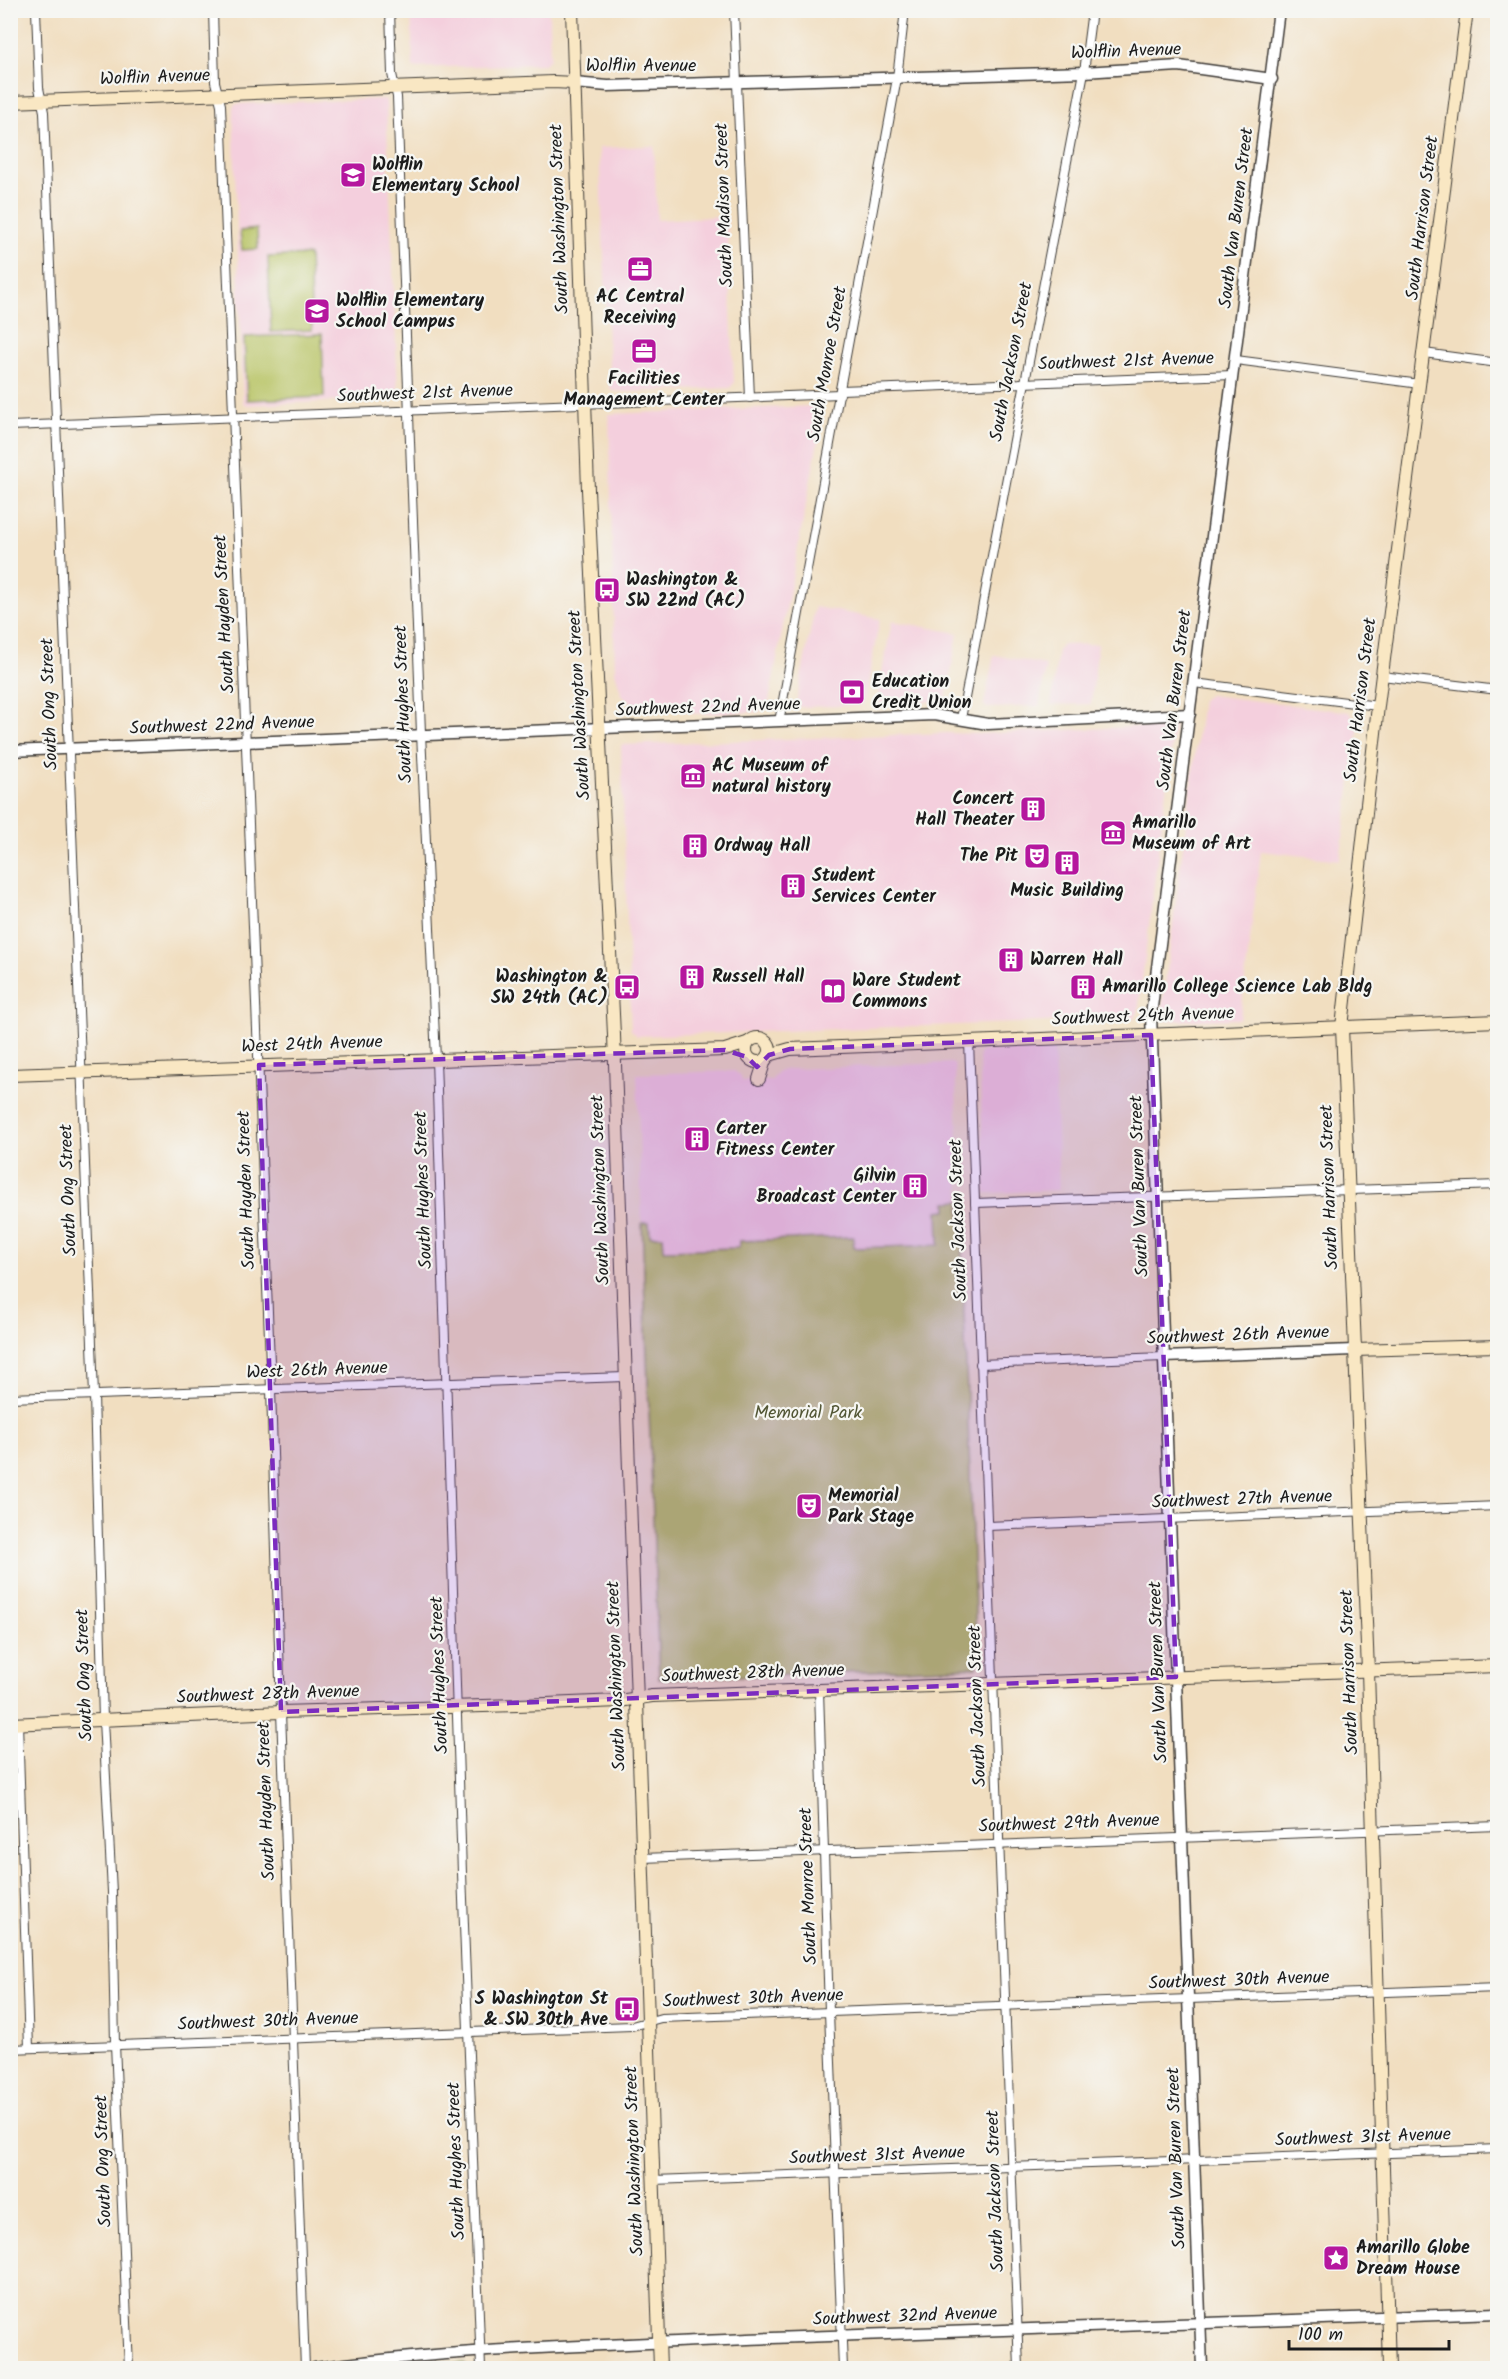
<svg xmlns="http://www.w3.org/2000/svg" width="1508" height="2379" viewBox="0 0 1508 2379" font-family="Kalam,sans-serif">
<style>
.built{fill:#f4cfdd}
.green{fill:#b7c364;stroke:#6a7040;stroke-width:1.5}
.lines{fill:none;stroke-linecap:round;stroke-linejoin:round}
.minor-casing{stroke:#3c3935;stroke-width:10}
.tertiary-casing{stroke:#3c3935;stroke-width:13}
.secondary-casing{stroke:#3c3935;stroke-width:14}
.minor{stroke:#fff;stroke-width:8}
.tertiary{stroke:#fff;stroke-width:10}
.secondary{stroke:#f9e7c3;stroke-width:12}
.marked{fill:#7b2cbf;fill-opacity:0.2;stroke:#7b2cbf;stroke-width:4.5;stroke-dasharray:12 8;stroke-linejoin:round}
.labels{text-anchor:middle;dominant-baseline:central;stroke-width:4.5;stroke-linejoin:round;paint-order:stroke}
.street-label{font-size:18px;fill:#1c1c1c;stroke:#f6f6f2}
.poi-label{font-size:18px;font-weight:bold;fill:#1c1c1c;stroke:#f6f6f2;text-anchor:start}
.park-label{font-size:18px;fill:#525635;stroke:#f6f6f2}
</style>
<rect width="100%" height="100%" fill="#f6f6f2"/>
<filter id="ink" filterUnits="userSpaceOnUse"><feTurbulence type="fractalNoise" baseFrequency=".0167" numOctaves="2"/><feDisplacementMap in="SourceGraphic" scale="12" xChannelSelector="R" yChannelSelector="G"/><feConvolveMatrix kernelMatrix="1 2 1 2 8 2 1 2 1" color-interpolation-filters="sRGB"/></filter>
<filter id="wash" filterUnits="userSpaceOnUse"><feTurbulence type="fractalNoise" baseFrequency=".008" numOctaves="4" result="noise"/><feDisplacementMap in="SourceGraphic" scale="24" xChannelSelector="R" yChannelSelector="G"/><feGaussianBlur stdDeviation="1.35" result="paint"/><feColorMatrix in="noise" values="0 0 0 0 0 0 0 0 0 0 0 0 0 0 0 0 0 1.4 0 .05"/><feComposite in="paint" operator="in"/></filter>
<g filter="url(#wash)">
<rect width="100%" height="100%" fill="#f1dec0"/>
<g class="built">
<polygon points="411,11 549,11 550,59 544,64 413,68"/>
<polygon points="384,99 386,101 398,397 395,399 247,405 243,403 233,107 236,104"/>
<polygon points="654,146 657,220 727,216 734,383 730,388 628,392 613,391 610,388 599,148"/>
<polygon points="814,406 823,415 768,706 765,709 757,712 698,714 678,709 648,710 630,702 622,695 615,672 609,414"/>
<polygon points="815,607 880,619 863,705 799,707 796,704"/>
<polygon points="892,621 958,633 946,699 943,701 876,704"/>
<polygon points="1098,644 1091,704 1051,705 1058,650 1061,645"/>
<polygon points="994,655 1046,665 1039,706 987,708 984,705"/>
<polygon points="1209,695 1349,712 1359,725 1340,860 1261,851 1240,1019 1166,1021 1161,1016 1202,700"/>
<polygon points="1173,725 1174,727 1138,1013 1132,1019 637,1036 631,1030 621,745 948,733 976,734"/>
<polygon points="1054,1048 1059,1190 987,1193 985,1191 979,1054 982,1051"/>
<polygon points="952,1063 955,1066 960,1201 947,1202 939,1245 853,1248 852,1237 740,1241 740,1248 663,1250 649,1237 649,1223 642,1223 637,1074 734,1071 741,1076 742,1081 772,1080 778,1071 790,1069"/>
</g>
<g class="green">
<polygon points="257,229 258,249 242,250 240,231"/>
<polygon points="309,255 312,330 271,332 268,257"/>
<polygon points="322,334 324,397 247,400 244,337"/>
<polygon points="960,1201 977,1667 659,1679 642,1223 649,1223 650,1236 663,1236 664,1250 739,1248 740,1241 853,1237 854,1248 939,1245 938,1211 947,1210 947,1202"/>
<polygon points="463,2363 468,2368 399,2368 406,2368"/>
</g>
</g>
<g filter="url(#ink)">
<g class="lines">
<defs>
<g id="minor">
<polyline points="36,10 39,88 44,112 94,1395 103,1720 112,1892 115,2044 129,2368"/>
<polyline points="213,10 215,82 221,105 271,1389 281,1712 305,2368"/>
<polyline points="390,10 392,74 397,97 421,733 436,1059 462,1873 481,2368"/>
<polyline points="734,10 750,398"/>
<polyline points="1424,353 1498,363"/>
<polyline points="1236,360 1420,384"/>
<polyline points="841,390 1233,375"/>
<polyline points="10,426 840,394"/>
<polyline points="1382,676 1498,690"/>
<polyline points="1194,683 1378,706"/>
<polyline points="961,719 1084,72 1092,10"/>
<polyline points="779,722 897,78 905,10"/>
<polyline points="969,1042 1019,2368"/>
<polyline points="975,1203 1498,1185"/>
<polyline points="980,1364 1164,1357"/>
<polyline points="10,1398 625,1377"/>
<polyline points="987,1526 1498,1506"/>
<polyline points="819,1690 829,2012 843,2368"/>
<polyline points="18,1723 29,2048"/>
<polyline points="642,1858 1498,1826"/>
<polyline points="10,2049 632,2026 661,2018 1498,1988"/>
<polyline points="654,2180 1498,2149"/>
</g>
<g id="tertiary">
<polyline points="574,83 608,86 1084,72 1179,66 1272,79"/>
<path d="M10 751C318 738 626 729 934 715L988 724 1190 714"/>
<polyline points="1164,1357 1354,1350"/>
<path d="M315 2368C466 2347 619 2345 772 2338 1014 2328 1256 2320 1498 2313"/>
<polyline points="1202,2368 1151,1015 1279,10"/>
</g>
<g id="secondary">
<polyline points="572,10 588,490 614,1035 660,2368"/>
<polyline points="10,102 553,82 574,83"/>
<circle cx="758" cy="1050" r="12"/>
<polyline points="769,1055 790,1049 1498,1021"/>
<polyline points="10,1075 725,1050 747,1043"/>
<polyline points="759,1079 765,1060"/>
<polyline points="1354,1350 1498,1346"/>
<polyline points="10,1724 281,1712 547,1704 619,1701 652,1696 1498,1666"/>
<polyline points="1389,2368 1368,1671 1342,1027 1378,706 1467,10"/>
</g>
</defs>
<use href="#minor" class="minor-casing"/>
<use href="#tertiary" class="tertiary-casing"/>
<use href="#secondary" class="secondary-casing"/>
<use href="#minor" class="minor"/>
<use href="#tertiary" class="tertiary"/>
<use href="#secondary" class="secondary"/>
</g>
</g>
<path class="marked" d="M1151 1035 1176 1677 281 1712 259 1065 725 1050 747 1057 757 1067 769 1055 790 1049Z"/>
<defs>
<symbol id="school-square" viewBox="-11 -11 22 22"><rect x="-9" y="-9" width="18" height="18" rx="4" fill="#b5179e" stroke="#f6f6f2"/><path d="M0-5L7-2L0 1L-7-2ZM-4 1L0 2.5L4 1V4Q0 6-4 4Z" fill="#fff"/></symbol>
<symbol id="office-square" viewBox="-11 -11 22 22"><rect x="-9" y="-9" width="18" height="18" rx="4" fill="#b5179e" stroke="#f6f6f2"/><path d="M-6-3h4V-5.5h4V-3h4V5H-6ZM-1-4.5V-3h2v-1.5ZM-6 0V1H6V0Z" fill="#fff"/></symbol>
<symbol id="bus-square" viewBox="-11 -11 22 22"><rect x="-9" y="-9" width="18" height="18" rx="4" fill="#b5179e" stroke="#f6f6f2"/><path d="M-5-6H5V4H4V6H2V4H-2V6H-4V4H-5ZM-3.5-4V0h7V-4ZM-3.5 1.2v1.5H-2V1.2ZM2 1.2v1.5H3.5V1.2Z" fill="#fff"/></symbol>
<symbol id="bank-square" viewBox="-11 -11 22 22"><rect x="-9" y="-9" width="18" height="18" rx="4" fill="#b5179e" stroke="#f6f6f2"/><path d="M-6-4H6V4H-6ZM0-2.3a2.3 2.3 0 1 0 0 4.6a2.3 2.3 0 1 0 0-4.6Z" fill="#fff"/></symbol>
<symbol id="museum-square" viewBox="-11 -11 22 22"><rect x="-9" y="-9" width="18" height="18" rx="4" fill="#b5179e" stroke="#f6f6f2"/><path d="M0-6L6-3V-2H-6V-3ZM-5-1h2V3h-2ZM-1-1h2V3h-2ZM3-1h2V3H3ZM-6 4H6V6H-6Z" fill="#fff"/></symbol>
<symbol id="building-square" viewBox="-11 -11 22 22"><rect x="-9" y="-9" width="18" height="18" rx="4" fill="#b5179e" stroke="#f6f6f2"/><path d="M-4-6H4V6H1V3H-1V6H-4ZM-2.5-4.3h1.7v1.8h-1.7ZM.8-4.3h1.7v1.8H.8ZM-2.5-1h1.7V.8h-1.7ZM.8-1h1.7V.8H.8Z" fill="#fff"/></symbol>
<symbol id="theatre-square" viewBox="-11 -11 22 22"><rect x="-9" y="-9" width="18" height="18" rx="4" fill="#b5179e" stroke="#f6f6f2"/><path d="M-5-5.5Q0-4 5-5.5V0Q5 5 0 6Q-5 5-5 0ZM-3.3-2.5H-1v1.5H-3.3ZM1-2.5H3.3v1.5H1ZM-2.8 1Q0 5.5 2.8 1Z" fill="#fff"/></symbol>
<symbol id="library-square" viewBox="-11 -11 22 22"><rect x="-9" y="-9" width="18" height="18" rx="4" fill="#b5179e" stroke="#f6f6f2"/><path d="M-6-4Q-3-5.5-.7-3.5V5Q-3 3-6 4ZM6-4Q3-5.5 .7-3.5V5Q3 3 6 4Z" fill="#fff"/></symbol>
<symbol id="sight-square" viewBox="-11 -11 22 22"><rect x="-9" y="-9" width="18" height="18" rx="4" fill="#b5179e" stroke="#f6f6f2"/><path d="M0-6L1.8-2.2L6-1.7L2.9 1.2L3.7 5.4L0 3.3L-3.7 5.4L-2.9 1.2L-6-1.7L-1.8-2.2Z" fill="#fff"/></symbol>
</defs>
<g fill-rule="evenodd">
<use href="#school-square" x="338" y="160" width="30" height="30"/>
<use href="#office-square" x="625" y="254" width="30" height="30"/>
<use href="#school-square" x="302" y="296" width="30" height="30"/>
<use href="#office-square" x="629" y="336" width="30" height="30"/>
<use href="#bus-square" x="592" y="575" width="30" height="30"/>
<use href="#bank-square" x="837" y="677" width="30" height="30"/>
<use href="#museum-square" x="678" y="761" width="30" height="30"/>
<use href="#building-square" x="1018" y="794" width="30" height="30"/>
<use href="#museum-square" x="1098" y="818" width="30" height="30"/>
<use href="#building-square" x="680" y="831" width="30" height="30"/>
<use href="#theatre-square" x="1022" y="841" width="30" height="30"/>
<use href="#building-square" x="1052" y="848" width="30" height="30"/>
<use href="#building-square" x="778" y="871" width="30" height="30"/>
<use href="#building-square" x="996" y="945" width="30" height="30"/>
<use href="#building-square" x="677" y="962" width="30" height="30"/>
<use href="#bus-square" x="612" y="972" width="30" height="30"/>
<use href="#building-square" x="1068" y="972" width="30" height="30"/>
<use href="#library-square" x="818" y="976" width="30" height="30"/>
<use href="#building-square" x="682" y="1124" width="30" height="30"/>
<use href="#building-square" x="900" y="1171" width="30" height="30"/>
<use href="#theatre-square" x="794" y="1491" width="30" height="30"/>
<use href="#bus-square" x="612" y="1994" width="30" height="30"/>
<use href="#sight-square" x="1321" y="2243" width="30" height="30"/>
</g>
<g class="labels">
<g class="street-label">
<text transform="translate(1126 52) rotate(-2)">Wolflin Avenue</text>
<text x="641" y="66">Wolflin Avenue</text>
<text transform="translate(155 78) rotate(-2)">Wolflin Avenue</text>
<text transform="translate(725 205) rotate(-92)">South Madison Street</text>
<text transform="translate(1237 218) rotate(-83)">South Van Buren Street</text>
<text transform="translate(1423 218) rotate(-83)">South Harrison Street</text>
<text transform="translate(560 219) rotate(-92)">South Washington Street</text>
<text transform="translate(1012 362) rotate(-79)">South Jackson Street</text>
<text transform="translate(1126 362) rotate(-2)">Southwest 21st Avenue</text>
<text transform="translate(828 364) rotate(-80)">South Monroe Street</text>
<text transform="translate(425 394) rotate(-2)">Southwest 21st Avenue</text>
<text transform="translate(225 614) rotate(-93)">South Hayden Street</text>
<text transform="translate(1175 700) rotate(-83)">South Van Buren Street</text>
<text transform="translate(1361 700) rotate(-83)">South Harrison Street</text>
<text transform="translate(50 704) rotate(-92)">South Ong Street</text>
<text transform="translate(404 704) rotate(-92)">South Hughes Street</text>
<text transform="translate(580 705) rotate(-93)">South Washington Street</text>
<text transform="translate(708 708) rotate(-2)">Southwest 22nd Avenue</text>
<text transform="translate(222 726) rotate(-2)">Southwest 22nd Avenue</text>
<text transform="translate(1143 1017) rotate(-2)">Southwest 24th Avenue</text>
<text transform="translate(312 1045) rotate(-2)">West 24th Avenue</text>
<text transform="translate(1140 1186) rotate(-92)">South Van Buren Street</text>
<text transform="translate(1330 1187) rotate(-92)">South Harrison Street</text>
<text transform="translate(69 1190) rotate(-92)">South Ong Street</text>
<text transform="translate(247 1190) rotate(-92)">South Hayden Street</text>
<text transform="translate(424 1190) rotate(-92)">South Hughes Street</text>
<text transform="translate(601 1190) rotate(-92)">South Washington Street</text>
<text transform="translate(959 1220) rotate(-92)">South Jackson Street</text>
<text transform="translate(1238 1336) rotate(-2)">Southwest 26th Avenue</text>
<text transform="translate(317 1371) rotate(-2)">West 26th Avenue</text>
<text transform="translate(1242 1500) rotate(-2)">Southwest 27th Avenue</text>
<text transform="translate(1159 1672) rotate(-92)">South Van Buren Street</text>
<text transform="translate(1350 1672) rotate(-92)">South Harrison Street</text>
<text transform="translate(753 1674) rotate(-2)">Southwest 28th Avenue</text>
<text transform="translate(85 1675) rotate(-92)">South Ong Street</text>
<text transform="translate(440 1675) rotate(-92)">South Hughes Street</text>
<text transform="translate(617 1676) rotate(-92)">South Washington Street</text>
<text transform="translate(268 1695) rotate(-2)">Southwest 28th Avenue</text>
<text transform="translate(978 1706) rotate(-92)">South Jackson Street</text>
<text transform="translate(267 1801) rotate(-92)">South Hayden Street</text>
<text transform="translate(1069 1824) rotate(-2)">Southwest 29th Avenue</text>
<text transform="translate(809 1886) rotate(-92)">South Monroe Street</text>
<text transform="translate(1239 1981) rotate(-2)">Southwest 30th Avenue</text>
<text transform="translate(753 1999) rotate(-2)">Southwest 30th Avenue</text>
<text transform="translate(268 2022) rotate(-2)">Southwest 30th Avenue</text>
<text transform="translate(1363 2138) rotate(-2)">Southwest 31st Avenue</text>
<text transform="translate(877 2156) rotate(-2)">Southwest 31st Avenue</text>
<text transform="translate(1177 2158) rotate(-92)">South Van Buren Street</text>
<text transform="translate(104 2161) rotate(-92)">South Ong Street</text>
<text transform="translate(457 2161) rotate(-92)">South Hughes Street</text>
<text transform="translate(635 2161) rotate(-92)">South Washington Street</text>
<text transform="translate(996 2191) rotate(-92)">South Jackson Street</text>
<text transform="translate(905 2317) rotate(-2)">Southwest 32nd Avenue</text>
</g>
<g class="poi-label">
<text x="372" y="165">Wolflin<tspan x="372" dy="21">Elementary School</tspan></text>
<text x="640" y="297" text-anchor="middle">AC Central<tspan x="640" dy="21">Receiving</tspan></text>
<text x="336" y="301">Wolflin Elementary<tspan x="336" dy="21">School Campus</tspan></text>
<text x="644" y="379" text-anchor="middle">Facilities<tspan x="644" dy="21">Management Center</tspan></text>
<text x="626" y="580">Washington &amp;<tspan x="626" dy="21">SW 22nd (AC)</tspan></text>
<text x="872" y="682">Education<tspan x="872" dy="21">Credit Union</tspan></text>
<text x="712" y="766">AC Museum of<tspan x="712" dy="21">natural history</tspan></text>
<text x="1014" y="799" text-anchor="end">Concert<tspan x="1014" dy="21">Hall Theater</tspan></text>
<text x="1132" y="823">Amarillo<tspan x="1132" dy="21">Museum of Art</tspan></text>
<text x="714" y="846">Ordway Hall</text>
<text x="1018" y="856" text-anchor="end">The Pit</text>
<text x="812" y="876">Student<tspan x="812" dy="21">Services Center</tspan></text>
<text x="1067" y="891" text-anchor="middle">Music Building</text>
<text x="1030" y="960">Warren Hall</text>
<text x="608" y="977" text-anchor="end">Washington &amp;<tspan x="608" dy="21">SW 24th (AC)</tspan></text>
<text x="712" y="977">Russell Hall</text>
<text x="852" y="981">Ware Student<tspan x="852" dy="21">Commons</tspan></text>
<text x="1102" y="987">Amarillo College Science Lab Bldg</text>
<text x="716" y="1129">Carter<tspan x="716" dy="21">Fitness Center</tspan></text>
<text x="896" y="1176" text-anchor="end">Gilvin<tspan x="896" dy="21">Broadcast Center</tspan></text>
<text x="828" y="1496">Memorial<tspan x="828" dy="21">Park Stage</tspan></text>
<text x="608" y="1999" text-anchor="end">S Washington St<tspan x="608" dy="21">&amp; SW 30th Ave</tspan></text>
<text x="1356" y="2248">Amarillo Globe<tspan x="1356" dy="21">Dream House</tspan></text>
</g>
<g class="park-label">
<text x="808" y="1413">Memorial Park</text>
</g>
</g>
<rect width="1508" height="2379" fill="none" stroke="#f6f6f2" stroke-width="36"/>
<path d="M1289 2340v9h160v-9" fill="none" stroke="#1c1c1c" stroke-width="3"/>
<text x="1298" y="2340" font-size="18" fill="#1c1c1c" stroke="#f6f6f2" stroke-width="4.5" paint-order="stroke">100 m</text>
</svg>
